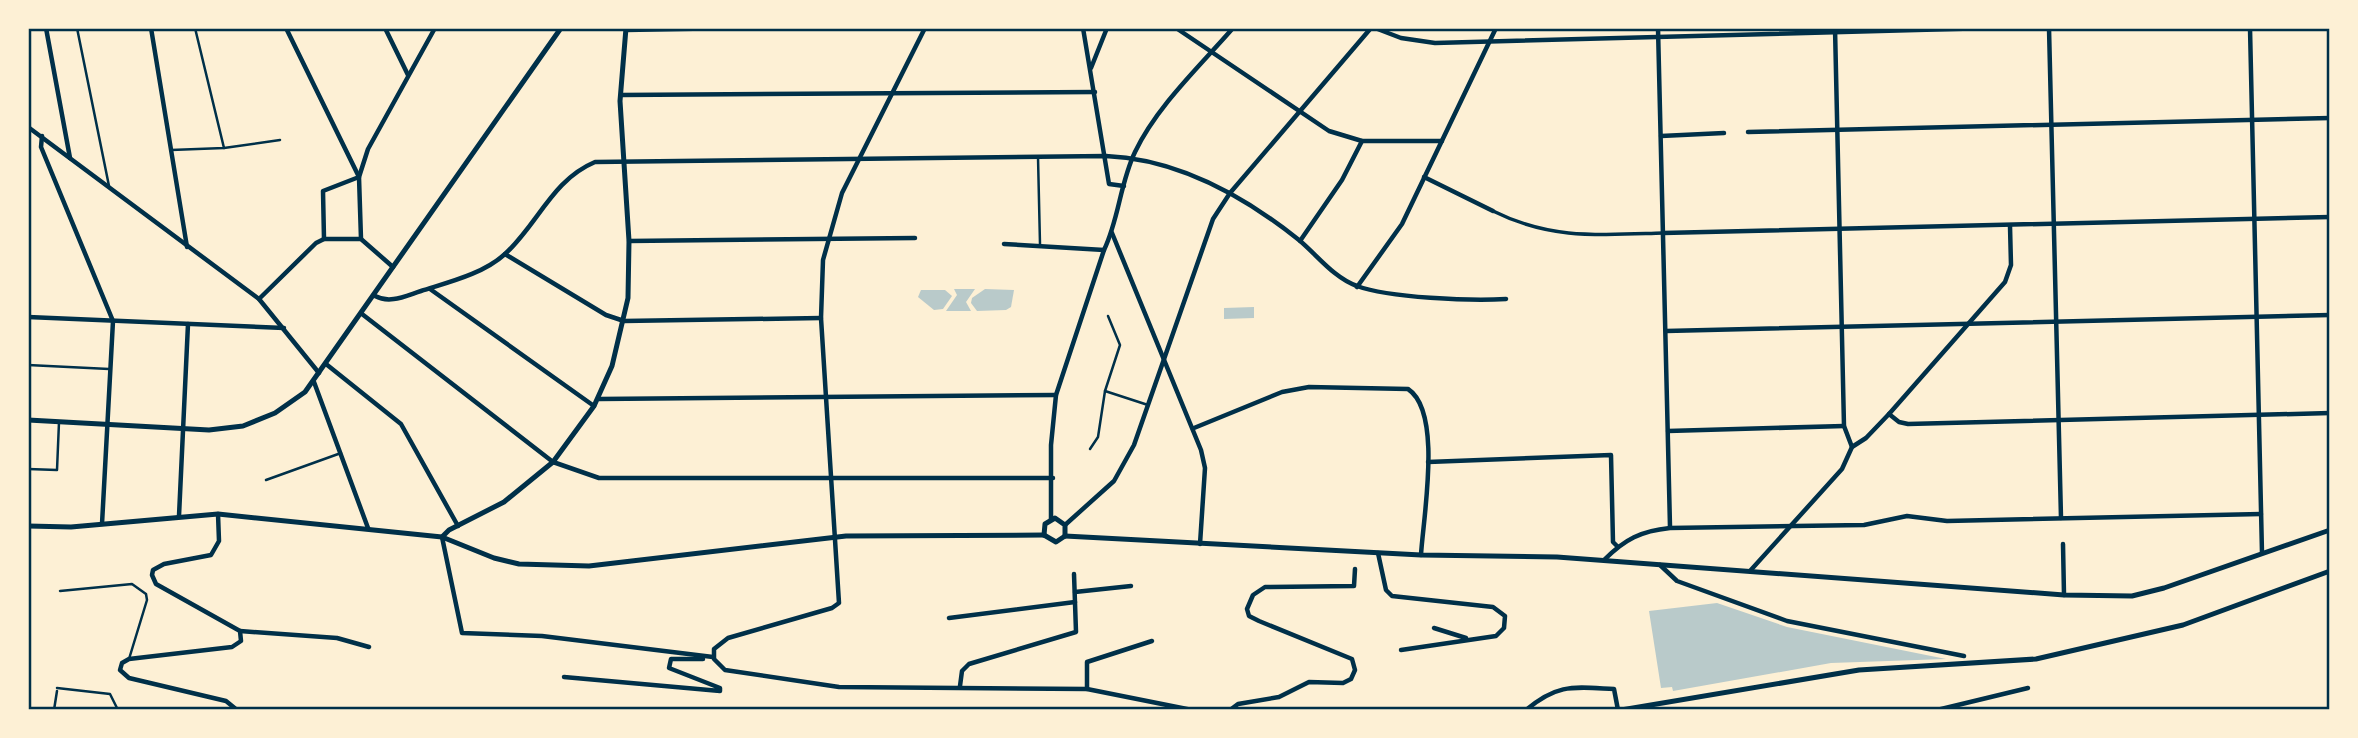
<svg xmlns="http://www.w3.org/2000/svg" width="2358" height="738" viewBox="0 0 2358 738" font-family="Montserrat,sans-serif">
<style>
.green{fill:#b9caca}
.lines{fill:none;stroke-linecap:round;stroke-linejoin:round}
.service{stroke:#003049;stroke-width:2.5}
.pedestrian{stroke:#003049;stroke-width:3.5}
.minor{stroke:#003049;stroke-width:4.5}
.tertiary{stroke:#003049;stroke-width:5}
.neatline{fill:none;stroke:#003049;stroke-width:2.5}
</style>
<rect width="100%" height="100%" fill="#fdf0d5"/>
<g class="green">
<polygon points="954,289 975,289 966,302 971,311 946,311 957,295"/>
<polygon points="985,289 1014,290 1011,307 1006,310 977,311 971,303 972,298"/>
<polygon points="921,290 945,290 952,296 943,309 934,310 918,297"/>
<polygon points="1254,307 1254,318 1224,319 1224,308"/>
<polygon points="1717,603 1787,627 1946,659 1831,663 1673,691 1672,687 1661,688 1649,611"/>
</g>
<g class="lines">
<g class="service">
<polyline points="77,28 109,186"/>
<polyline points="195,28 224,148"/>
<polyline points="171,150 224,148 280,140"/>
<polyline points="1038,157 1040,244"/>
<polyline points="28,365 109,369"/>
<polyline points="1105,391 1148,405"/>
<polyline points="1090,449 1098,437 1105,391 1120,345 1108,316"/>
<polyline points="28,469 57,470 59,422"/>
<polyline points="266,480 341,453"/>
<polyline points="60,591 132,584 146,594 147,600 129,659"/>
<polyline points="57,688 110,694 118,710"/>
<polyline points="54,710 57,691"/>
</g>
<path class="pedestrian" d="M1493 211C1551 240 1600 235 1663 233"/>
<g class="minor">
<polyline points="46,28 70,158"/>
<polyline points="151,28 187,247"/>
<polyline points="286,28 359,177 323,191 324,239"/>
<polyline points="385,28 408,75"/>
<polyline points="925,28 842,193 823,260 821,318 839,603 832,608 728,638 714,649 714,659 725,670 839,687 1087,689 1192,710"/>
<polyline points="1083,28 1109,184 1124,186"/>
<polyline points="1176,28 1329,131 1362,141 1442,141"/>
<polyline points="1375,28 1401,38 1435,43 1991,28"/>
<polyline points="1658,28 1670,527"/>
<polyline points="1835,28 1844,426 1852,447"/>
<polyline points="2049,28 2061,518"/>
<polyline points="2250,28 2262,553"/>
<polyline points="626,30 734,28"/>
<polyline points="1091,68 1107,28"/>
<polyline points="621,95 1095,92"/>
<polyline points="28,127 259,299 319,373"/>
<polyline points="1748,132 2330,118"/>
<polyline points="42,136 41,147 113,321 102,524"/>
<polyline points="1661,136 1724,133"/>
<polyline points="1424,177 1493,211"/>
<polyline points="1112,233 1201,450 1205,468 1200,544"/>
<polyline points="1663,233 2330,217"/>
<polyline points="361,239 359,177 368,149 435,28"/>
<polyline points="629,241 915,238"/>
<polyline points="1300,241 1342,180 1362,141"/>
<polyline points="1004,244 1104,250"/>
<polyline points="505,254 606,315 624,321 821,318"/>
<polyline points="1357,287 1402,224 1496,28"/>
<polyline points="430,289 594,406"/>
<path d="M375 296C390 304 405 296 421 291 449 282 483 274 505 254 538 224 552 180 595 162L1106 156C1177 159 1244 196 1299 240 1317 255 1334 278 1357 286 1389 298 1471 301 1506 299"/>
<polyline points="259,299 316,243 324,239 361,239 393,267"/>
<polyline points="362,314 553,462 599,478 1053,478"/>
<polyline points="28,317 284,328"/>
<polyline points="1666,331 2330,315"/>
<polyline points="326,364 401,424 458,526"/>
<polyline points="314,382 368,528"/>
<polyline points="599,399 1056,395"/>
<polyline points="1889,414 1899,422 1908,424 2330,413"/>
<path d="M1194 428 1282 392 1309 387 1408 389C1443 412 1423 518 1421 555"/>
<polyline points="1668,431 1844,426"/>
<polyline points="1428,462 1611,455 1613,542 1617,546"/>
<polyline points="218,514 219,541 211,555 164,564 153,570 152,575 156,584 240,631 241,641 232,647 129,659 122,663 120,670 129,678 226,701 237,710"/>
<polyline points="179,516 188,324"/>
<path d="M1051 519V445L1056 395 1104 250C1119 219 1120 183 1135 152 1157 106 1200 66 1233 28"/>
<polyline points="1065,525 1114,481 1134,445 1213,219 1230,193 1371,28"/>
<polyline points="442,537 462,633 542,636 713,657"/>
<polyline points="2063,544 2064,595"/>
<polyline points="1378,553 1386,590 1392,596 1493,607 1505,616 1504,628 1496,636 1401,650"/>
<path d="M1604 560C1625 539 1641 531 1670 528L1864 525 1907 516 1947 521 2261 514"/>
<polyline points="1660,565 1677,581 1787,621 1964,656"/>
<polyline points="1750,571 1842,469 1852,447 1866,438 1889,414 2005,282 2011,265 2010,226"/>
<polyline points="1075,592 1131,586"/>
<polyline points="949,618 1075,602"/>
<polyline points="1434,628 1466,638"/>
<polyline points="240,631 337,638 369,647"/>
<polyline points="564,677 720,691 720,688 669,668 671,659 703,659"/>
<polyline points="960,686 962,671 969,664 1076,632 1074,574"/>
<polyline points="1087,689 1087,662 1152,641"/>
<polyline points="1230,710 1238,704 1279,697 1309,682 1343,683 1351,679 1355,670 1352,659 1259,621 1249,616 1247,609 1253,595 1265,587 1354,586 1355,569"/>
<path d="M1526 710C1558 683 1574 687 1614 689L1618 710"/>
<polyline points="1937,710 2028,688"/>
</g>
<g class="tertiary">
<polyline points="28,420 209,430 243,426 275,413 305,392 561,28"/>
<polyline points="28,526 71,527 218,514 442,537 494,558 519,564 589,566 846,536 1044,535"/>
<polyline points="1044,535 1045,524 1055,518 1065,525 1065,536"/>
<polyline points="1044,535 1056,542 1065,536"/>
<polyline points="1065,536 1421,555 1557,557 2064,595 2132,596 2164,588 2330,530"/>
<polyline points="442,537 449,530 504,502 553,462 594,406 612,366 628,298 629,241 620,101 626,28"/>
<polyline points="1621,710 1859,670 2036,659 2183,625 2330,571"/>
</g>
</g>
<rect width="2358" height="738" fill="none" stroke="#fdf0d5" stroke-width="60"/>
<rect x="30" y="30" width="2298" height="678" class="neatline"/>
</svg>
